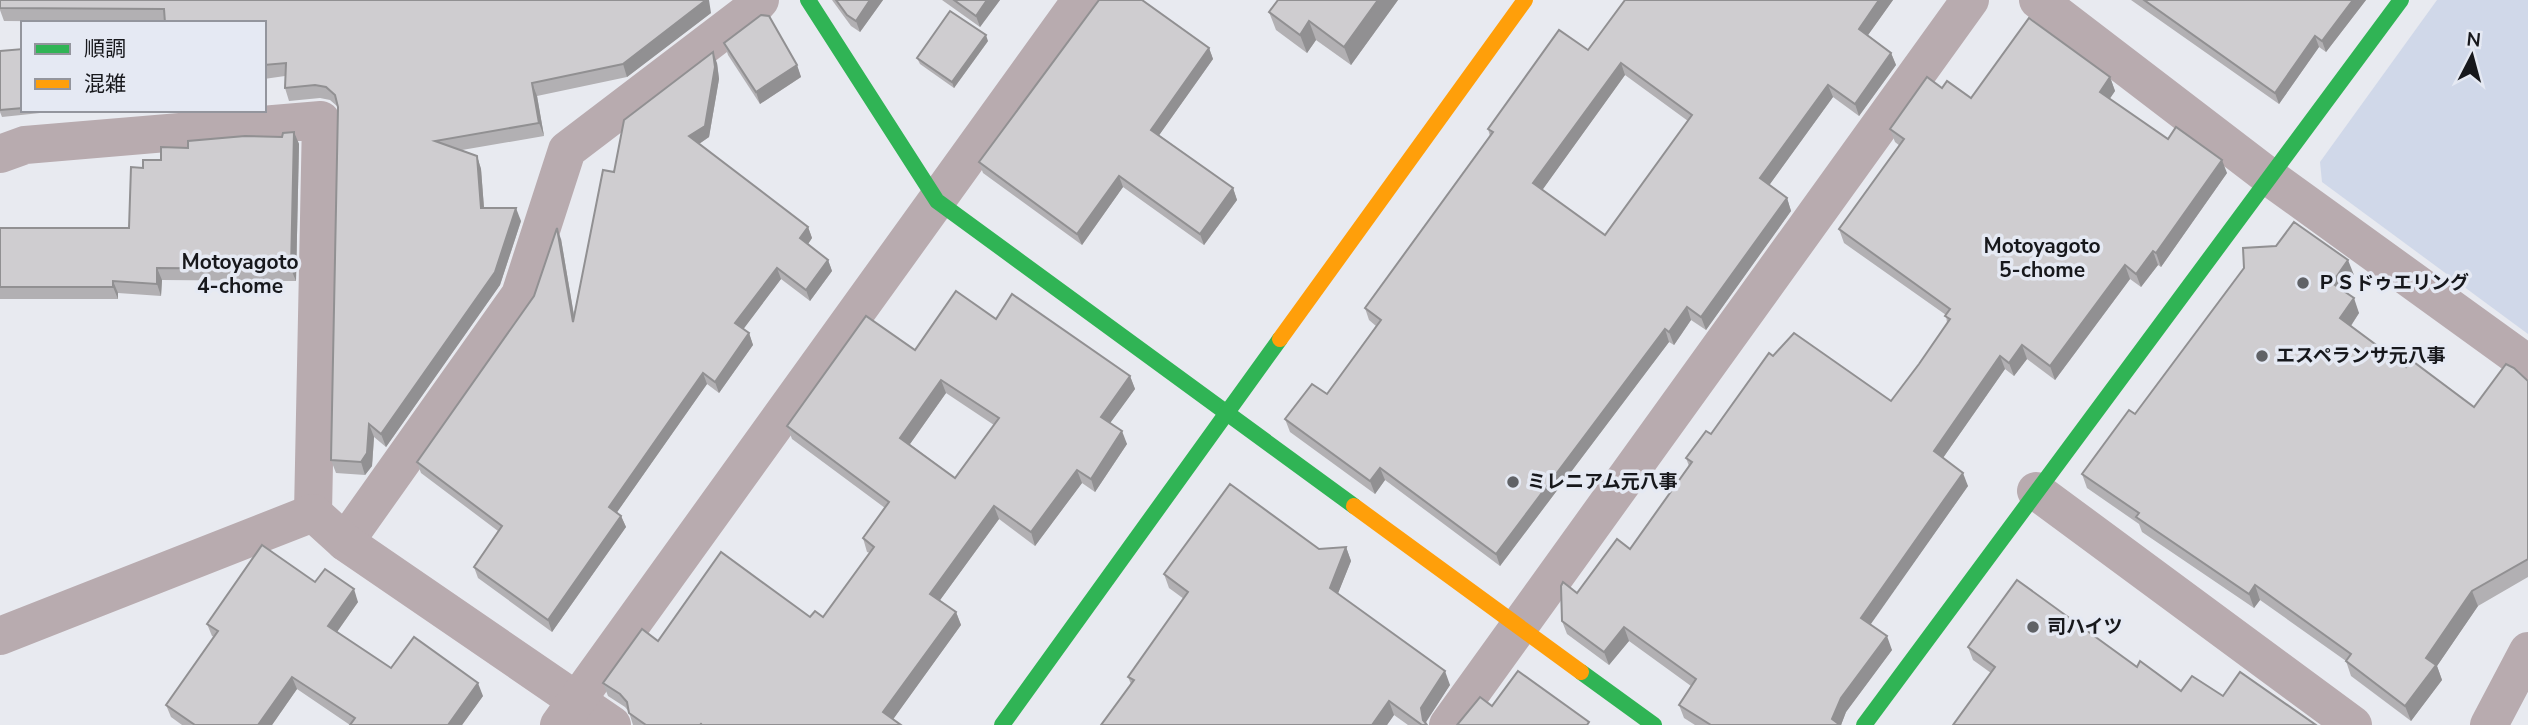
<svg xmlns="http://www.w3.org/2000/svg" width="2528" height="725" viewBox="0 0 2528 725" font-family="'Nunito Sans','Noto Sans JP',sans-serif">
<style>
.green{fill:#d0d8e9}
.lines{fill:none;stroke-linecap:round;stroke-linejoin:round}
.street{stroke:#b8abaf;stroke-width:38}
.fast{stroke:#30b455;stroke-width:16}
.slow{stroke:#ff9f0a;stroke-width:16}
.wall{fill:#b2b0b3;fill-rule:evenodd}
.shaded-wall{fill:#919092}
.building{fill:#cfcdd0;stroke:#919092;stroke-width:2;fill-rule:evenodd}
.poi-dot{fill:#606266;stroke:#e5e9f3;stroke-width:2.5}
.labels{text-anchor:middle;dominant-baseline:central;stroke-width:7;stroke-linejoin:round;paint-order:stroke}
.poi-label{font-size:19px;font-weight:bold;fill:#17181c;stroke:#e5e9f3;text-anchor:start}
.neighbourhood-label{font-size:21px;font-weight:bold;fill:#17181c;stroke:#e5e9f3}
</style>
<rect width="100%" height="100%" fill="#e8eaf0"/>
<polygon class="green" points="2437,0 2528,0 2528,334 2322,182 2320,162"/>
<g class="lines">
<g class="street">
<polyline points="2038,0 2272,179 2528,364"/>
<polyline points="0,154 25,145 321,120 313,513"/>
<polyline points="2036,491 2353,725"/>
<polyline points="345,542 520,295 567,150 751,10 760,0"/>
<polyline points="0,636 313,513 345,542 612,725"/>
<polyline points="559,725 1081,0"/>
<polyline points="1448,725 1970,0"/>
<polyline points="2489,725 2528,651"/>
</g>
<g class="fast">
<polyline points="808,0 937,201 1354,506"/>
<polyline points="1581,672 1654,725"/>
<polyline points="1002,725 1280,339"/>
<polyline points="1864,725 2401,0"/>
</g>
<g class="slow">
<polyline points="1280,339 1525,0"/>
<polyline points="1354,506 1581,672"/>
</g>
</g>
<g class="wall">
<polygon points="0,0 711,13 627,77 537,96 544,136 462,150 477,156 481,169 484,208 521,221 500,285 386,447 374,437 372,466 365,475 336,473 331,460 338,107 330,100 320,98 289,101 285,88 285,76 264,79 264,23 4,21 0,10"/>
<polygon points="832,0 883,0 860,32 851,26"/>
<polygon points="942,0 1000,0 980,27"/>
<polygon points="1278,0 1398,0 1351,65 1316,40 1307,53 1276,30 1269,12"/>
<path d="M1625 0H1893L1868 35 1891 53 1896 65 1859 116 1833 97 1769 185 1787 198 1791 211 1706 330 1691 320 1674 345 1669 342 1500 566 1385 480 1375 494 1290 432 1285 419 1327 394 1376 326 1369 320 1365 308 1490 136 1488 129 1588 50ZM1625 75 1688 121 1605 235 1542 190Z"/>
<polygon points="2131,0 2366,0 2326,52 2319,47 2279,104"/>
<polygon points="988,41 954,88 920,64 917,58"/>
<polygon points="724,43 797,65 801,77 760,104 728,55"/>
<polygon points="1209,48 1213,59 1159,135 1233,188 1237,200 1204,245 1123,187 1082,245 983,173 979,162"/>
<polygon points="23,49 23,110 40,110 40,113 2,117 0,112 0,51"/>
<polygon points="717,63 719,79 709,137 699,144 808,227 812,238 808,244 828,260 832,271 810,301 781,279 743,329 749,333 753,345 719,393 707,384 617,512 621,516 626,527 552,632 478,578 474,567 498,531 421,473 417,462 534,296 561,239 574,316 614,172"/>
<polygon points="2110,77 2115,91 2109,99 2168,139 2227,173 2161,267 2158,265 2141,287 2130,279 2055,380 2027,359 2014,376 2005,369 1943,458 1968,486 1870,624 1892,650 1846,712 1841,725 1695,725 1684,718 1679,705 1691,686 1629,641 1609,665 1567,634 1562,621 1577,593 1630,549 1689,466 1686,458 1711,434 1773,356 1891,401 1919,364 1947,323 1946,315 1844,243 1839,229 1900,146 1895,142 1890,129 1942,88 1971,98"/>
<polygon points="294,132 299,144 296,281 162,280 161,296 118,293 118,299 0,299 0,228 129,228 143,168 188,148 282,137"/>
<polygon points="2276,246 2354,275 2343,290 2359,313 2351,326 2406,367 2474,407 2528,381 2528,577 2478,606 2437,666 2442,680 2411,721 2351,676 2346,661 2260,600 2254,608 2142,532 2139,524 2087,488 2082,474 2135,414"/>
<path d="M996 319 1130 376 1135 389 1110 423 1127 444 1095 492 1082 483 1035 546 999 519 940 600 956 612 961 625 893 719 901 725H633L629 712 625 707 608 696 603 683 658 641 810 617H823L870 553 867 552 863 538 885 508 792 439 787 426 915 350ZM946 393 994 425 955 478 910 444Z"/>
<polygon points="1346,547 1351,561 1338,593 1450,685 1426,722 1427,725 1408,725 1394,715 1387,725 1101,725 1131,684 1128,677 1184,599 1169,588 1164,574 1319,549"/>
<polygon points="315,582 358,602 337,632 391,668 483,696 462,725 350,725 297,689 272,725 182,725 171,717 166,705 214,637 212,636 207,624"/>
<polygon points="1968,647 2137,667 2181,691 2223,696 1991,673 1973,660"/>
</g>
<g class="shaded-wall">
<polygon points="706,0 709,0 711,13 627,77 623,64"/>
<polygon points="870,0 883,0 860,32 856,21"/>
<polygon points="987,0 1000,0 980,27 976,16"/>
<polygon points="1378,0 1398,0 1351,65 1344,47"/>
<polygon points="1879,0 1893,0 1863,42 1859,29"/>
<polygon points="2353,0 2366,0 2326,52 2322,41"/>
<polygon points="1309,21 1316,40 1307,53 1300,35"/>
<polygon points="986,35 988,41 954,88 952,82"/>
<polygon points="2315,36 2319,47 2279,104 2275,93"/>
<polygon points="1209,48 1213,59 1155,141 1151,130"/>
<polygon points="713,52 717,63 719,79 709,137 693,148 689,136"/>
<polygon points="1891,53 1896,65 1859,116 1855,104"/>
<polygon points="1621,63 1625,75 1538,196 1533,183"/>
<polygon points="797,65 801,77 760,104 756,92"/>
<polygon points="2110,77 2115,91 2105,106 2100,92"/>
<polygon points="532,83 537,96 544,136 539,123"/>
<polygon points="1828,85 1833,97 1765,191 1760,178"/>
<polygon points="294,132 299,144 296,281 291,269"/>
<polygon points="477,156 481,169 485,221 481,208"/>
<polygon points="2222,160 2227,173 2161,267 2156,253"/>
<polygon points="1119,176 1123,187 1082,245 1077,234"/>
<polygon points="1233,188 1237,200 1204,245 1200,234"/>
<polygon points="1787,198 1791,211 1706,330 1701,317"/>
<polygon points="516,208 521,221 500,285 386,447 381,434"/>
<polygon points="808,227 812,238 804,250 800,238"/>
<polygon points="557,228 561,239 577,333 573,322"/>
<polygon points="2153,251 2158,265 2141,287 2136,274"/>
<polygon points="828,260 832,271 810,301 806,290"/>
<polygon points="2348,260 2354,275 2337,298 2332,283"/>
<polygon points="2125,265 2130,279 2055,380 2050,366"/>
<polygon points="157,268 162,280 161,296 157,284"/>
<polygon points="777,268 781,279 739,335 735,323"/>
<polygon points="113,281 118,293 118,299 113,287"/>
<polygon points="2354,298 2359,313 2346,333 2340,318"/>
<polygon points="1687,307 1691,320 1674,345 1669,332"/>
<polygon points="1665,329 1669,342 1500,566 1496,554"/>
<polygon points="749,333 753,345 719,393 715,382"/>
<polygon points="2022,345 2027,359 2014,376 2009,363"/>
<polygon points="2000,356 2005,369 1938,465 1934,451"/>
<polygon points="703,373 707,384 613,518 609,507"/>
<polygon points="1130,376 1135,389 1105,430 1101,417"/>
<polygon points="941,380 946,393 905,451 900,438"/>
<polygon points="369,424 374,437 372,466 365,475 361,462"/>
<polygon points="1122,431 1127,444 1095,492 1091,479"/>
<polygon points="1380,468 1385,480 1375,494 1370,481"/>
<polygon points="1077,470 1082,483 1035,546 1031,532"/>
<polygon points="1963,473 1968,486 1866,631 1861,618"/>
<polygon points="994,506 999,519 935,607 930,594"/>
<polygon points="621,516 626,527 552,632 548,620"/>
<polygon points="1346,547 1351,561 1335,601 1330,588"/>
<polygon points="2255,585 2260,600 2254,608 2249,594"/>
<polygon points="354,589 358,602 332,639 328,626"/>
<polygon points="2472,591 2478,606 2437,666 2442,680 2411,721 2405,706 2426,658"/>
<polygon points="956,612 961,625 889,725 883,712"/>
<polygon points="1624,627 1629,641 1609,665 1604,652"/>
<polygon points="1887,636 1892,650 1846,712 1841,725 1832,719 1841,698"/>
<polygon points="1445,671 1450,685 1426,722 1427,725 1423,720 1421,708"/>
<polygon points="292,677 297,689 272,725 258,725"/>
<polygon points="478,683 483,696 462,725 448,725"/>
<polygon points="1389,701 1394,715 1387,725 1372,725"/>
</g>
<g class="building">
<polygon points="0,0 706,0 623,64 532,83 539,123 435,141 477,156 481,208 516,208 495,272 381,434 369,424 367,453 361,462 331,460 338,107 335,95 326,87 315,85 285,88 286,63 264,65 264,23 165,23 164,9 0,8"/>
<polygon points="836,0 870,0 856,21 847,15"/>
<polygon points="954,0 987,0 976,16"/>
<polygon points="1099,0 1142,0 1209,48 1151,130 1233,188 1200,234 1119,176 1077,234 979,162"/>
<polygon points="1278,0 1378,0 1344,47 1309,21 1300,35 1269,12"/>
<path d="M1625 0H1879L1859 29 1891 53 1855 104 1828 85 1760 178 1787 198 1701 317 1687 307 1669 332 1665 329 1496 554 1380 468 1370 481 1285 419 1312 384 1327 394 1381 320 1365 308 1493 132 1488 129 1559 30 1588 50ZM1621 63 1692 115 1605 235 1533 183Z"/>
<polygon points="2144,0 2353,0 2322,41 2315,36 2275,93"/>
<polygon points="950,11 986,35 952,82 917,58"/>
<polygon points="761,15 769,16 797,65 756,92 724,43"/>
<polygon points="2029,18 2110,77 2100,92 2168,139 2176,127 2222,160 2156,253 2153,251 2136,274 2125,265 2050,366 2022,345 2009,363 2000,356 1934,451 1963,473 1861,618 1887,636 1841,698 1832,719 1840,725 1711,725 1679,705 1696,679 1624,627 1604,652 1562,621 1561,586 1563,582 1577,593 1617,539 1630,549 1692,462 1686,458 1706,431 1711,434 1769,353 1773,356 1794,333 1891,401 1919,364 1950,319 1945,316 1950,309 1839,229 1904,139 1890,129 1927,77 1942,88 1947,81 1971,98"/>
<polygon points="23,49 23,108 0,110 0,51"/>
<polygon points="713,52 715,67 705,126 689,136 808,227 800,238 828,260 806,290 777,268 735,323 749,333 715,382 703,373 609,507 621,516 548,620 474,567 502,526 417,462 534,296 557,228 573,322 603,170 614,172 624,120"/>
<polygon points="294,132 291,269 157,268 157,284 113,281 113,287 0,287 0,228 129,228 131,167 143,168 143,160 161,160 161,147 188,148 188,141 245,136 282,137 283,133"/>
<polygon points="2294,222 2348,260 2332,283 2354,298 2340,318 2406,367 2411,360 2474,407 2506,364 2514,368 2528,381 2528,559 2472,591 2426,658 2436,665 2405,706 2346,661 2351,654 2255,585 2249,594 2136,517 2139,513 2082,474 2129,410 2135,414 2244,268 2243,248 2276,246"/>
<path d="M956 291 996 319 1012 294 1130 376 1101 417 1122 431 1091 479 1077 470 1031 532 994 506 930 594 956 612 883 712 901 725H702L701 724 700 725H646L629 713 627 702 620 694 603 683 642 629 658 641 721 552 810 617 815 611 823 617 874 547 863 538 889 502 787 426 866 316 915 350ZM941 380 999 418 955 478 900 438Z"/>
<polygon points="1230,484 1319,549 1346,547 1330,588 1445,671 1421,708 1423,720 1427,725 1422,725 1389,701 1372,725 1101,725 1134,680 1128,677 1188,592 1164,574"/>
<polygon points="262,545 315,582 325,569 354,589 328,626 391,668 414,637 478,683 448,725 350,725 355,718 292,677 258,725 195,725 166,705 218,631 207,624"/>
<polygon points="2017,580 2137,667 2140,661 2181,691 2192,676 2223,696 2240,672 2316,725 1953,725 1995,667 1968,647"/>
<polygon points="1518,671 1589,722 1587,725 1457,725 1480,697 1492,706"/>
</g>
<g class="poi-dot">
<circle cx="2303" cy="283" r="7"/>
<circle cx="2262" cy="356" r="7"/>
<circle cx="1513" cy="482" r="7"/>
<circle cx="2033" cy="627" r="7"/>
</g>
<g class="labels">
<g class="poi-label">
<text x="2317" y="283">ＰＳドゥエリング</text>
<text x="2276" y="356">エスペランサ元八事</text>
<text x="1527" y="482">ミレニアム元八事</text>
<text x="2047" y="627">司ハイツ</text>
</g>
<g class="neighbourhood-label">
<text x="2042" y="246">Motoyagoto<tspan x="2042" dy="24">5-chome</tspan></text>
<text x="240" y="262">Motoyagoto<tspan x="240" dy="24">4-chome</tspan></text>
</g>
</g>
<rect x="21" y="21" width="245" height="91" fill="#e5e9f3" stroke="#93959d" stroke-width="2"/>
<rect x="35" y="44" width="35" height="10" fill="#30b455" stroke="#93959d" stroke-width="2"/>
<text x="84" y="56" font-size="21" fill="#17181c">順調</text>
<rect x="35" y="79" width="35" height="10" fill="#ff9f0a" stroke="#93959d" stroke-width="2"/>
<text x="84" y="91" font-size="21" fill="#17181c">混雑</text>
<g transform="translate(2472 56) rotate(6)" stroke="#e5e9f3" stroke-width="5" paint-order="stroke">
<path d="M0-5L12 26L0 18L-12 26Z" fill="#17181c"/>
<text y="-10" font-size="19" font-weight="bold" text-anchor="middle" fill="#17181c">N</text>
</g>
</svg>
